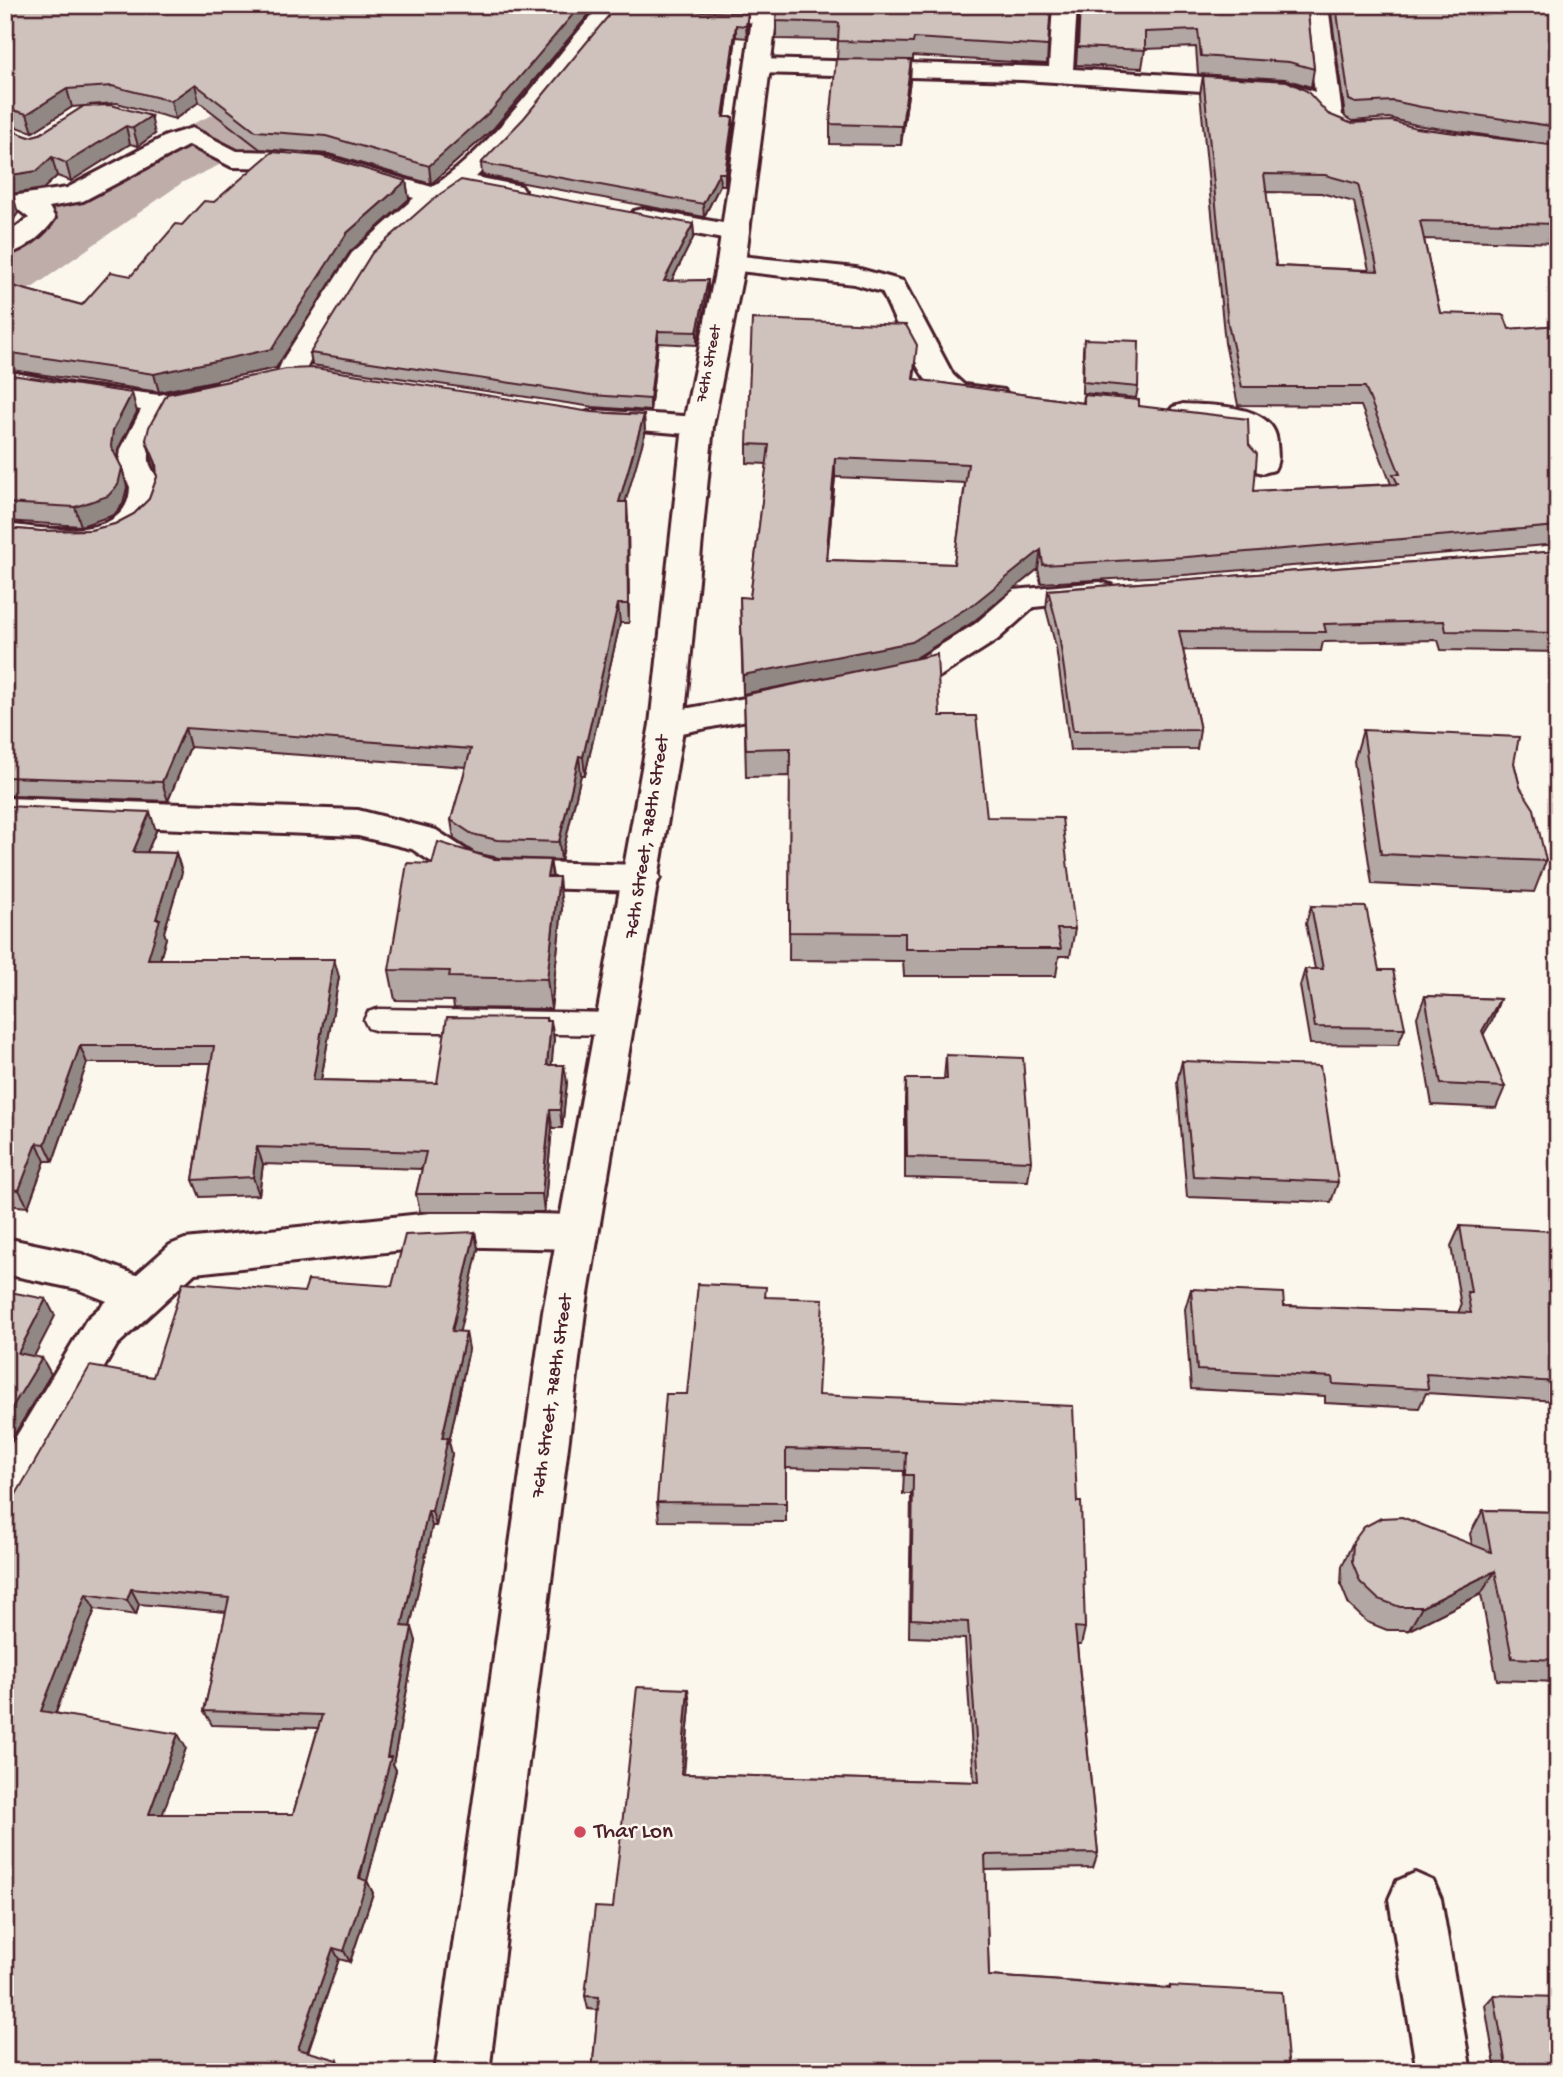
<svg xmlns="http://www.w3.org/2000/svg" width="1563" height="2077" viewBox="0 0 1563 2077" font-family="'Gochi Hand',sans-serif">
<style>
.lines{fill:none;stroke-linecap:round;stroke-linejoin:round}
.river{fill:#bfadaa;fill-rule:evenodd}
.lane-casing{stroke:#4a1f2b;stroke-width:5}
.street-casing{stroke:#4a1f2b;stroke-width:6}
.secondary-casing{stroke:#4a1f2b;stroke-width:6}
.lane{fill:#fbf7ec;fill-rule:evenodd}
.street{fill:#fbf7ec;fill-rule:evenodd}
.secondary{fill:#fbf7ec;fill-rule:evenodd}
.wall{fill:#b2a7a2;stroke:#4a1f2b;stroke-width:2;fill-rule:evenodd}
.shaded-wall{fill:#918884;stroke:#4a1f2b;stroke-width:2}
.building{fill:#cfc2bc;stroke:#4a1f2b;stroke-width:2;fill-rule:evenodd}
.poi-dot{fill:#d1495b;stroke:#fbf7ec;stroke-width:2.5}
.labels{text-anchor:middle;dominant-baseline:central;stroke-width:5;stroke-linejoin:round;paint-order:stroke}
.far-street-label{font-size:16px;fill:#4a1f2b;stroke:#fbf7ec}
.street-label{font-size:19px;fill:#4a1f2b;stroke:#fbf7ec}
.near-poi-label{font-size:23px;fill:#4a1f2b;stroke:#fbf7ec;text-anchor:start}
</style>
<rect width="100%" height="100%" fill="#fbf7ec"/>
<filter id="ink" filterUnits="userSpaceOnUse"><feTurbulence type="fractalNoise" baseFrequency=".0143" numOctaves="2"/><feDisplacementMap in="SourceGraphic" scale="14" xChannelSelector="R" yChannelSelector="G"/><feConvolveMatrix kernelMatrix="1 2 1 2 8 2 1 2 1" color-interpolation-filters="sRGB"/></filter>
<g filter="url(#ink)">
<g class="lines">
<polygon class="river" points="381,5 451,5 398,64 284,135 183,182 32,288 5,295 5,237 131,152 234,105 350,36"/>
<defs>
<polygon id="lane" points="378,1009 616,1013 626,1016 630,1024 626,1032 616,1035 378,1031 368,1028 364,1020 368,1012"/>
<g id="street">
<path d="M610 5 763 9 771 11 775 16 771 21 763 23 630 16 618 18 609 24 523 129 476 177 521 186 525 192 521 198 512 200 462 189 433 209 372 264 312 357 300 382 290 385 280 382 276 376 284 357 352 253 414 198 325 172 292 168 232 167 189 145 83 201 49 207 55 218C44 235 25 250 5 255V235L29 218 20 211 5 209V197L67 188 166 136 192 128 237 151 292 152 328 157 432 187C490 150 547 68 593 14Z"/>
<path d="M1053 5H1077L1073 69 1285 82 1315 92 1304 5H1328L1342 115 1356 123 1378 125 1382 130 1378 135C1328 148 1322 108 1283 96L1022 80 758 73 749 71 746 66 749 61 758 59 1049 67Z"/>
<polygon points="643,209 734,225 743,227 747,233 743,239 734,241 634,223 630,217 634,211"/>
<path d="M731 255 856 268 903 281 953 375 964 385 1004 390 1009 396 1004 402C989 406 959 407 945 399 919 384 896 320 882 292L854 284 721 269 717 263 721 257Z"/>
<path d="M5 371 72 384 159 395 213 384 223 387 227 393 223 399 170 410C163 424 144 450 150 465 155 476 162 482 160 495 151 560 51 549 5 544V524C42 528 129 544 130 487L119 464 121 449 141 410 5 389Z"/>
<path d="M1183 404C1212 406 1276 403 1277 444 1278 454 1279 462 1274 470L1263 473 1252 470 1248 464 1247 436 1230 425 1173 419 1168 413 1173 407Z"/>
<polygon points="594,410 698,417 708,420 713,426 708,432 698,435 584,425 579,419 584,413"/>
<polygon points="1100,582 1111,585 1116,592 1111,599 1034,607 997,640 934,680 888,691 876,688 871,680 876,672 912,663 975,624 1014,590"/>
<polygon points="795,689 807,692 812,700 807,708 667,736 655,732 650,724 655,716 667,712"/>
<polygon points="5,798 358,810 436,830 474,855 499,861 642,865 655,869 660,878 655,887 642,891 499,887 450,874 412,849 358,836 5,822"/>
<polygon points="440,1212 577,1215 592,1220 598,1232 592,1244 577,1249 440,1246 195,1273 117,1345 21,1512 5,1518 5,1455 87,1319 107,1301 77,1289 5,1274 5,1238 82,1254 136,1275 170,1245 185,1239"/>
<polygon points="1415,1873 1433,1881 1441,1899 1471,2072 1417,2072 1389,1899 1397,1881"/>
</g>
<polygon id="secondary" points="754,5 778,5 745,263 713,426 684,724 585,1312 489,2072 435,2072 543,1312 650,724 683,426 717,263"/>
</defs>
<use href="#lane" class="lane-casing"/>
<use href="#street" class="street-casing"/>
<use href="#secondary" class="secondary-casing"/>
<use href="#lane" class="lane"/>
<use href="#street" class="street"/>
<use href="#secondary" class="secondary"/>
</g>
<g class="wall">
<polygon points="5,5 605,5 591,12 494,128 431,184 329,154 260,149 199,102 175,119 117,103 89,105 155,134 138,146 130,144 71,181 57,176 43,189 8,194 18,213 5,231 5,128 29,137 40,134 84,106 72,107 33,132 5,124"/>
<polygon points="778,5 1048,46 1047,64 913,56 913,61 911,61 910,80 901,145 830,144 830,124 837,59 838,40 776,39 776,21"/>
<polygon points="1080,5 1307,5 1314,69 1311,87 1285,79 1198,74 1196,47 1145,49 1142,68 1076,65"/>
<polygon points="1330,5 1558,5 1558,146 1416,125 1389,118 1352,121 1345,117"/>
<polygon points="748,13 748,25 747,38 736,37 725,117 733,117 733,130 725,185 720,185 704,217 482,175 481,163"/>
<path d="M1203 76 1328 114 1350 123 1416 128 1558 146V243L1424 239 1440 313 1509 329 1558 325V544L1184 575 1041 583 1038 569 973 622 913 659 987 817 1075 929 1070 956H1059L1056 976H904L903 961 789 960 790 776 746 777 744 695 853 672 743 694 740 597 750 598 767 464 747 463V444L916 364 914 379 1083 403 1084 395 1139 406 1249 445 1254 491 1391 484 1361 406 1238 405 1225 343 1200 94ZM1266 192 1321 193 1354 202 1369 270 1276 266ZM835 477 965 483 954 564 827 560Z"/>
<polygon points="406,181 409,199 350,252 276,368 159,392 5,369 5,284 82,305 131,276 182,225 214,202"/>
<polygon points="693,224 694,236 671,281 708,280 708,292 697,345 658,343 650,411 593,407 312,365 310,353"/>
<polygon points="1084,339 1138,387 1136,398 1082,393 1083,350"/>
<polygon points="5,374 137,412 118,449 117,459 122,468 127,487 123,504 114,515 81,526 5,521"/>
<polygon points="591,412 644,415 645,434 625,502 628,521 629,623 620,623 585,775 581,775 561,860 499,858 475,853 454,839 451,820 466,767 190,747 168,801 5,795 5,528 41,531 91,530 115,524 134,514 149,499 157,477 157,471 152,459 146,440"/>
<polygon points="1558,551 1558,652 1441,650 1438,640 1323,642 1321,651 1183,650 1200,730 1197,749 1070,750 1056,647 1046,609 1048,590"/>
<polygon points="1363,730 1514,763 1520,787 1546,861 1534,892 1372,884 1354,761"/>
<polygon points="5,806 156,831 147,852 176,853 182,872 164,932 166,938 160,959 339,977 321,1080 437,1083 546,1018 554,1039 551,1065 567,1082 562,1128 552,1128 544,1212 420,1212 416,1194 422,1169 263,1164 259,1195 200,1197 193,1180 211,1063 87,1063 53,1161 45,1161 28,1207 5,1205"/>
<polygon points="494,859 550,860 553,877 562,908 551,1009 454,1008 453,1001 395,1000 389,970 432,864"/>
<polygon points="1311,906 1379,970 1405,1028 1398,1045 1310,1044 1300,986 1305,969 1315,969 1306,923"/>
<polygon points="1425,996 1500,999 1492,1020 1483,1034 1505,1087 1496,1108 1432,1105 1417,1017"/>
<polygon points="946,1055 1031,1161 1028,1181 905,1178 905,1099 906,1079 944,1079"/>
<polygon points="1182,1061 1338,1182 1331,1202 1187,1197 1177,1082"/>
<polygon points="1460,1226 1558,1256 1558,1401 1426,1393 1419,1408 1325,1403 1325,1396 1191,1389 1185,1309 1191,1289 1284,1306 1458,1313 1461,1306 1451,1246"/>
<path d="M475 1232 478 1249 459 1332 469 1349 449 1442 452 1454 436 1526H432L410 1627 416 1641 393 1764 396 1770 367 1881 373 1893 350 1962 339 1959 308 2052 344 2070V2072H5L14 1498 153 1377 304 1292 392 1286ZM139 1604 226 1612 204 1711 212 1725 318 1728 293 1814H162L186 1748 56 1713 95 1609 136 1615Z"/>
<polygon points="766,1297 819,1395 1077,1502 1085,1628 1081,1645 1077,1645 1098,1853 1093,1868 985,1870 989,1976 1169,1988 1170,1986 1289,2072 592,2072 598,2010 588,2009 585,1996 613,1908 688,1689 690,1706 684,1774 974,1782 965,1639 909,1637 911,1494 903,1494 904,1471 786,1468 786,1522 659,1521 657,1502 687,1394"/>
<polygon points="1483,1510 1558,1512 1558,1682 1497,1680 1481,1594 1409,1630 1387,1630 1367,1622 1349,1605 1341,1585 1342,1566 1353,1542 1472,1544 1470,1534"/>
<polygon points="1494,1995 1558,2072 1496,2072 1485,2005"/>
</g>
<g class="shaded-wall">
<polygon points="581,5 605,5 591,12 494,128 431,184 429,166"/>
<polygon points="748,13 748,25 747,38 746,26"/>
<polygon points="736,25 736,37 723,129 723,117"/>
<polygon points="911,60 910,80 901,145 902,126"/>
<polygon points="195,84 199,102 175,119 171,101"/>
<polygon points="67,89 72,107 33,132 27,114"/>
<polygon points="151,116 155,134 138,146 133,128"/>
<polygon points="733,117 733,130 725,185 725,173"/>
<polygon points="126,126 130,144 71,181 66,163"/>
<polygon points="52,157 57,176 43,189 5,195 5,176"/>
<polygon points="719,173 720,185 704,217 703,204"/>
<polygon points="406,181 409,199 350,252 276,368 159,392 154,374 347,233"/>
<polygon points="13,195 18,213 5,231 5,205"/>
<polygon points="693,224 694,236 665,294 664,281"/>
<polygon points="708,280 708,292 697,345 697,332"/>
<polygon points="658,331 658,343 650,411 650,399"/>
<polygon points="132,393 137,412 118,449 117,465 111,446 113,430"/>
<polygon points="644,415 645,434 620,521 619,502"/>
<polygon points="835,458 835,477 825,579 826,560"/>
<polygon points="122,468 127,487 123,504 114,515 81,526 75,507"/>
<polygon points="627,502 628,521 629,623 628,604"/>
<polygon points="1041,550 1038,569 973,622 911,661 743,694 743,675"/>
<polygon points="618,604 620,623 585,775 583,757"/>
<polygon points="185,728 190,747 168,801 162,782"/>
<polygon points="579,756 581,775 561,860 559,842"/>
<polygon points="150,812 156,831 139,871 133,852"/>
<polygon points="176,853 182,872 164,932 166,938 155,977 148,959 156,919"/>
<polygon points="550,860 554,891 547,877"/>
<polygon points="559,877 562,908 551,1009 547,979"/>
<polygon points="334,959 339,977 318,1097 313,1080"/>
<polygon points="1500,999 1492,1020 1473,1052 1482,1031"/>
<polygon points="551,1021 554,1039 550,1082 547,1065"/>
<polygon points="80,1046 87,1063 53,1161 45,1144"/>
<polygon points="564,1065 567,1082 562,1128 560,1110"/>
<polygon points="550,1110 552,1128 544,1212 542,1194"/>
<polygon points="37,1143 45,1161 28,1207 19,1190"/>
<polygon points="257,1147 263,1164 259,1195 253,1177"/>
<polygon points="475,1232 478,1249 456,1348 452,1331"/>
<polygon points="46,1299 55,1316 27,1370 18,1353"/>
<polygon points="466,1332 469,1349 449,1442 452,1454 436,1526 432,1511 442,1438"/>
<polygon points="42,1358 51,1374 5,1450 5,1419"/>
<polygon points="428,1511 432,1526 407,1641 402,1626"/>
<polygon points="1495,1571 1481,1594 1409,1630 1422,1607"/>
<polygon points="131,1589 139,1604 136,1615 127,1600"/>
<polygon points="86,1594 95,1609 51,1724 41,1711"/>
<polygon points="412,1627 416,1641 393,1764 396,1770 367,1881 373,1893 350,1962 344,1951 387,1757"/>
<polygon points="688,1689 690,1706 682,1790 681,1774"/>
<polygon points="178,1734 186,1748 158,1827 149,1814"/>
<polygon points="333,1948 339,1959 305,2059 298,2049"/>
<polygon points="338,2060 344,2070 344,2072 334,2072"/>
</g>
<g class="building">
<polygon points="5,5 581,5 492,110 429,166 326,136 256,131 195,84 171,101 112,86 67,89 27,114 5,108"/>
<polygon points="778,5 1051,5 1048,46 914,38 913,43 838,41 839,23 776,21"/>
<polygon points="1080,5 1307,5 1314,69 1289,62 1201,56 1198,30 1145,32 1145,50 1078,47"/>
<polygon points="1336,5 1558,5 1558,127 1421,107 1393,101 1356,103 1349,100"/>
<polygon points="618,9 748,13 746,26 736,25 723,117 733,117 725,173 719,173 703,204 481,163 524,118 610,14"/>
<polygon points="836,59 911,60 902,126 830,124"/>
<path d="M1203 76 1287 81 1307 91 1328 114 1350 123 1392 121 1416 128 1558 146V224L1420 221 1440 313 1504 315 1509 329 1558 325V526L1187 557 1043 565 1041 550 975 603 912 642 743 675 740 597 750 598 769 445 747 444 752 319 906 325 917 345 913 379 1084 403V395L1139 400V406L1248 419 1249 445 1257 454 1254 491 1398 484 1393 474H1400L1365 387H1242L1228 324ZM1264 174 1325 175 1358 184 1378 271 1276 266ZM835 458 968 464 954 564 826 560Z"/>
<polygon points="111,105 151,116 133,128 126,126 66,163 52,157 37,171 5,176 5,128 29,137 40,134 84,106"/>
<polygon points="272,152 321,156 406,181 347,233 272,349 154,374 5,352 5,284 82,305 111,272 131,276 176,224 182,225 204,201 214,202"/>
<polygon points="461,180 693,224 664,281 708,280 697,332 658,331 650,399 592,395 310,353 372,253 433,199"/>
<polygon points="5,194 13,195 5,205"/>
<polygon points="1084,339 1139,341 1138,387 1083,382"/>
<polygon points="315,368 591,412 644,415 619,502 627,502 628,604 618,604 583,757 579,756 559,842 497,840 472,834 451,820 471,749 185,728 162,782 5,777 5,528 41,531 91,530 115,524 134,514 149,499 157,477 156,463 146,440 149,427 167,394 286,369"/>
<polygon points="5,374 132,393 113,430 111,446 122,468 118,485 108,496 75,507 5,503"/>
<polygon points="1558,551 1558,633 1446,631 1444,621 1324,624 1326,632 1179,631 1200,730 1073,731 1058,628 1048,590"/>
<polygon points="937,654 940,716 976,716 987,817 1062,818 1075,929 1057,929 1061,949 905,949 905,933 789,932 790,748 746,749 744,695"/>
<polygon points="1363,730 1519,737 1514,763 1520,787 1534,809 1546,861 1381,854"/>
<polygon points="5,806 150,812 133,852 176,853 156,919 160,919 148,959 334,959 313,1080 437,1083 447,1017 546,1018 546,1021 551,1021 547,1065 564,1065 560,1110 550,1110 542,1194 416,1194 426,1152 257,1147 253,1177 193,1180 214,1046 80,1046 45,1144 37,1143 19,1190 5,1189"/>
<polygon points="438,842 494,859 550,860 547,877 559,877 547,979 449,977 450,971 389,970 407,863 432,864"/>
<polygon points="1311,906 1366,907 1379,970 1393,970 1405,1028 1315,1027 1305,969 1323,969"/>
<polygon points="1425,996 1500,999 1482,1031 1505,1087 1441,1084"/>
<polygon points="946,1055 1023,1058 1031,1161 907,1157 906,1079 947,1079"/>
<polygon points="1182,1061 1320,1066 1338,1182 1193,1176"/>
<polygon points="1460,1226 1552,1231 1558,1256 1558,1382 1426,1374 1428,1389 1333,1384 1332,1377 1197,1370 1191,1289 1283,1293 1284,1306 1471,1313 1467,1292 1471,1292"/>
<path d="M475 1232 452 1331 466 1332 442 1438H448L432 1511H428L402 1626 412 1627 387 1757H391L359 1878 367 1881 344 1951 333 1948 298 2049 338 2060 334 2072H5V1501L14 1498 90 1366 153 1377 183 1282 304 1292 308 1280 392 1286 405 1235ZM131 1589 229 1598 204 1711 322 1715 293 1814H149L178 1734 41 1711 86 1594 127 1600Z"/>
<polygon points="698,1284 766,1287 765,1297 823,1299 818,1395 1073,1406 1077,1502 1081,1502 1085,1628 1075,1627 1098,1853 985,1855 989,1976 1170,1989 1170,1986 1282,1992 1289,2072 1176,2072 1175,2065 1074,2061 1074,2072 592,2072 599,1997 585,1996 595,1907 613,1908 637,1687 688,1689 681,1774 979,1782 968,1622 911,1619 913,1475 905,1475 906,1452 786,1449 786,1503 657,1502 666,1394 687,1394"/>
<polygon points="5,1291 46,1299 18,1353 42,1358 5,1419"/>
<polygon points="1483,1510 1558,1512 1558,1660 1512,1658 1495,1571 1422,1607 1400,1607 1378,1599 1360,1582 1352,1562 1353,1542 1364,1527 1381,1518 1402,1517 1491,1552"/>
<polygon points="1494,1995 1558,1997 1558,2072 1507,2072"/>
</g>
</g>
<circle class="poi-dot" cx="580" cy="1832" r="7"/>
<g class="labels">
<g class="far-street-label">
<text transform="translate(710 364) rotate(-79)">76th Street</text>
</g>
<g class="street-label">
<text transform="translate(648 837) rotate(-81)">76th Street, 7&amp;8th Street</text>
<text transform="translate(553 1396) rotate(-82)">76th Street, 7&amp;8th Street</text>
</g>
<g class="near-poi-label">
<text x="594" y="1832">Thar Lon</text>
</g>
</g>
<rect width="1563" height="2077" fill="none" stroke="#fbf7ec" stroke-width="28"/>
<rect x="14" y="14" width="1535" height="2049" fill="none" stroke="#4a1f2b" stroke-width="2.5" filter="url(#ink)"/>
</svg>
